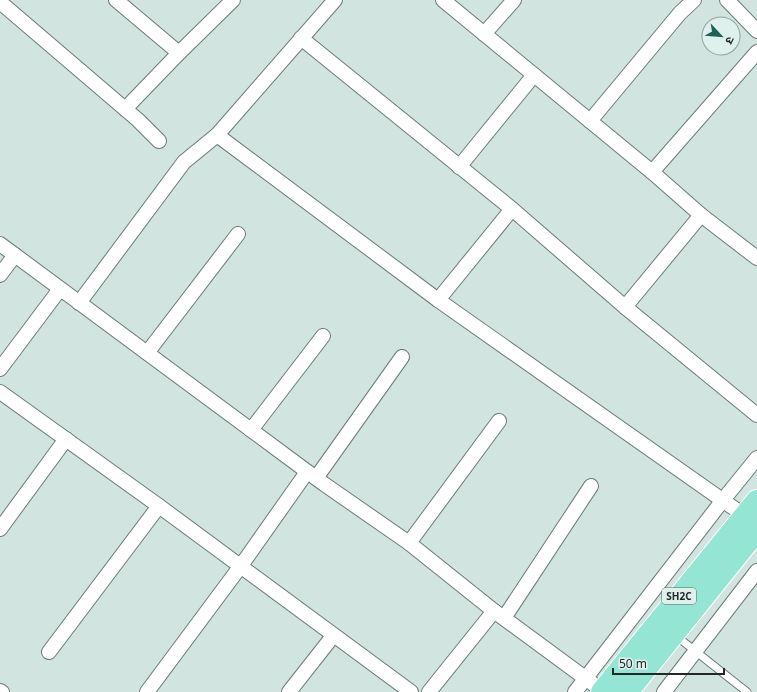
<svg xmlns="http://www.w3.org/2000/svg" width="757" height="692" viewBox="0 0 757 692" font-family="'Noto Sans','Noto Sans Devanagari',sans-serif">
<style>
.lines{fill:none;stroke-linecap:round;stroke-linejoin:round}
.service-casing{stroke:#6b7b77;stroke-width:9}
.minor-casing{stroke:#6b7b77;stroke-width:16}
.primary-casing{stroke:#fff;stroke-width:24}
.service{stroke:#fff;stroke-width:7}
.minor{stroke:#fff;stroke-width:14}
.primary{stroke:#94e5d4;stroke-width:22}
.labels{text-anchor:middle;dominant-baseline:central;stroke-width:3.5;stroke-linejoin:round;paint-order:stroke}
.shield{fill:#dff1ec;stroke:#5a6461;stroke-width:1}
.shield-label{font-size:10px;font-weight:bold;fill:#212826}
</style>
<rect width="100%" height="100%" fill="#d2e4df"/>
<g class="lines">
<defs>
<polyline id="service" points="675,635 747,692"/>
<g id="minor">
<polyline points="116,0 179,53"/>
<polyline points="443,0 652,172 701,215 757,258"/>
<polyline points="727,0 757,31"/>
<polyline points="0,2 138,120 159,141"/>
<polyline points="484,34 514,0"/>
<polyline points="301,38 512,209 625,307 757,415"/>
<polyline points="125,109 179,53 233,0"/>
<polyline points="590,121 680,13 694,0"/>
<polyline points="217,135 438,300 745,516"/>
<polyline points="459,167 534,75"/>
<polyline points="652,172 757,52"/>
<polyline points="0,244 324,484 409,543 494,611 604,692"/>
<polyline points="0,275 15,255"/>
<polyline points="438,300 512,209"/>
<polyline points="79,303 184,162 217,135 335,0"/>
<polyline points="625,307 701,215"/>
<polyline points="147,353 238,234"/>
<polyline points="0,369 60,289"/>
<polyline points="0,392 159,506 411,692"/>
<polyline points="251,430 323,336"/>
<polyline points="316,478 402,357"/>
<polyline points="0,529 66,439"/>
<polyline points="409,543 499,421"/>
<polyline points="504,618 591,486"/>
<polyline points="49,652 159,506"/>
<polyline points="0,691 2,692"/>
<polyline points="147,692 240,567 307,472"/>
<polyline points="289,692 333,636"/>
<polyline points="429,692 494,611"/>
<polyline points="575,692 723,500 757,458"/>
<polyline points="664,692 757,571"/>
</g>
<g id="primary">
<polyline points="602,692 757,501"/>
<polyline points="627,692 757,530"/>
</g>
</defs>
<use href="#service" class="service-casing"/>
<use href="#minor" class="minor-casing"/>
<use href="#primary" class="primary-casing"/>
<use href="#service" class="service"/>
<use href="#minor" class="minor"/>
<use href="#primary" class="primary"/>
</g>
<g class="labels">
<rect class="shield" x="662" y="588" width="34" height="16" rx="3"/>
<g class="shield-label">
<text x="679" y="596">SH2C</text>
</g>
</g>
<g transform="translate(721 36) rotate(116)"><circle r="19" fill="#dff1ec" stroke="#93a19d"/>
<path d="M0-3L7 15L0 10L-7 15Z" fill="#1e6356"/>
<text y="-6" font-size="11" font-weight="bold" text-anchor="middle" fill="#212826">उ</text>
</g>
<path d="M613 668v6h111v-6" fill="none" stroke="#212826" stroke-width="2"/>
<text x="619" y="668" font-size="12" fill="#212826" stroke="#dff1ec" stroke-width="3" paint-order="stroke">50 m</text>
</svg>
